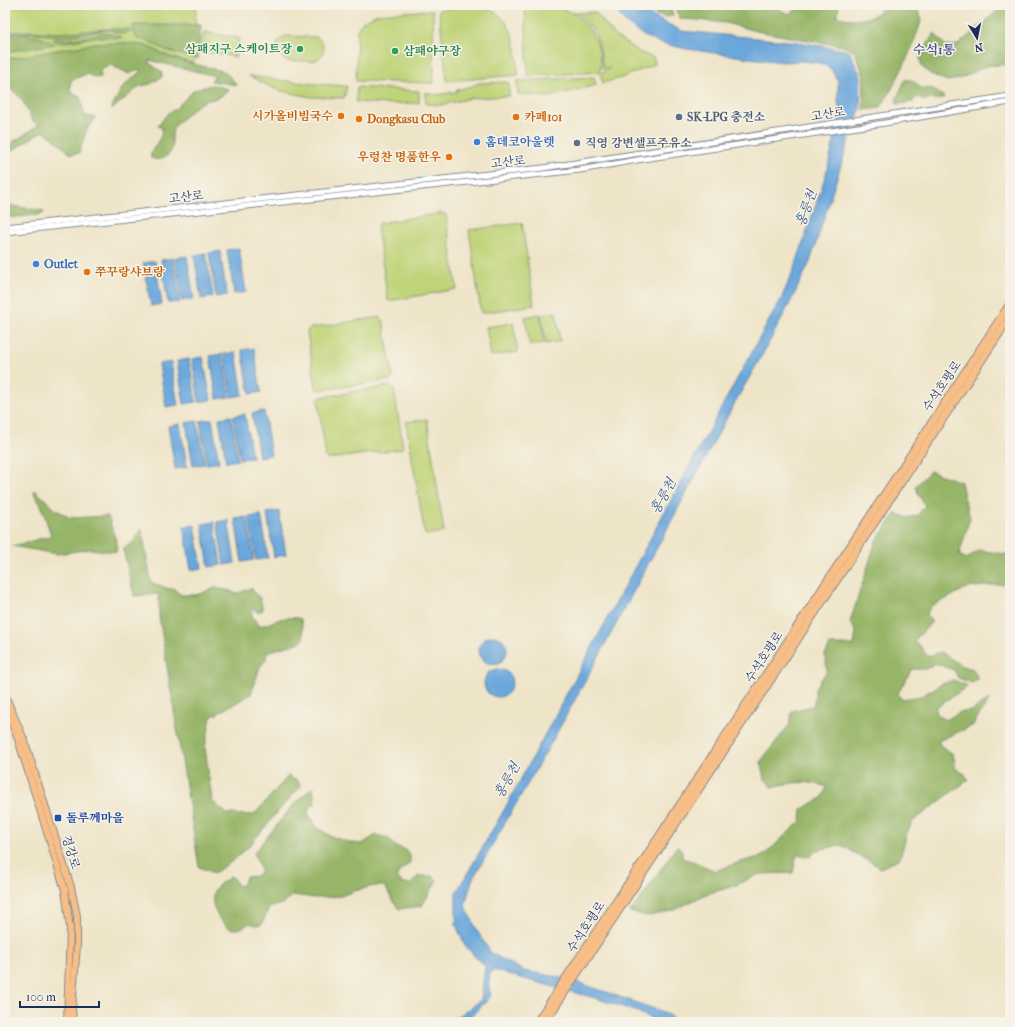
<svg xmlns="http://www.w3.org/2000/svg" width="1015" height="1027" viewBox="0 0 1015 1027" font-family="'IM FELL French Canon','Noto Serif KR',serif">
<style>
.green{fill:#bfd377;stroke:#6d816a}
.forest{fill:#97b568;stroke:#597263}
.water{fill:#6aa7db;stroke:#426b9c}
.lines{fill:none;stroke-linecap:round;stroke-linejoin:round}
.minor-casing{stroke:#848a92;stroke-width:7}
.major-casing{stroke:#848a92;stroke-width:8}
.highway-casing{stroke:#848a92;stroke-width:9}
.minor{stroke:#fff;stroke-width:5}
.major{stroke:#f7be87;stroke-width:6}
.highway{stroke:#f7be87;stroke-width:7}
.leisure-dot{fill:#2e9e5b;stroke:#f7f3e8;stroke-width:1.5}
.food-dot{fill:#e8710a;stroke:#f7f3e8;stroke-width:1.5}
.service-dot{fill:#5c6f8a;stroke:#f7f3e8;stroke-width:1.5}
.shop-dot{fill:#3f7fe0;stroke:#f7f3e8;stroke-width:1.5}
.transit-dot{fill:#1a4fb4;stroke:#f7f3e8;stroke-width:1.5}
.labels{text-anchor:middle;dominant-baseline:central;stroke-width:3;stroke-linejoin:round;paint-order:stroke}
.leisure-label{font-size:12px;font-weight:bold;fill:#27864d;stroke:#f7f3e8;text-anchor:end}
.street-label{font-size:12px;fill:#1b2f5e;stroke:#f7f3e8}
.food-label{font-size:12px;font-weight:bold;fill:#c56008;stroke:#f7f3e8;text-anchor:start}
.service-label{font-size:12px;font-weight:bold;fill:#4e5e75;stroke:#f7f3e8;text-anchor:start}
.shop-label{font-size:12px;font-weight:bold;fill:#366cbe;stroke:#f7f3e8;text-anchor:start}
.transit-label{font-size:12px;font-weight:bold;fill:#164399;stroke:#f7f3e8;text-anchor:start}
.neighbourhood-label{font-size:13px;font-weight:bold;fill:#4e568f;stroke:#f7f3e8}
.water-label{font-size:13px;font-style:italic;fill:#335384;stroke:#f7f3e8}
</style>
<rect width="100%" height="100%" fill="#f7f3e8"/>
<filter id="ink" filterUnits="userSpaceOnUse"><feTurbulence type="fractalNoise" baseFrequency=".025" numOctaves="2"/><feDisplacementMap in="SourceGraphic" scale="8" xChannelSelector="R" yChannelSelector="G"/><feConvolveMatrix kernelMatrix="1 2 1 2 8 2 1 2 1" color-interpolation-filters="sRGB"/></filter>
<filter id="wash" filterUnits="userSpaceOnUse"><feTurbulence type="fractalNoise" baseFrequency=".012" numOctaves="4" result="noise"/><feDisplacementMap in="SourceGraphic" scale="16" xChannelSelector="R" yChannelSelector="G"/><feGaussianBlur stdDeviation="0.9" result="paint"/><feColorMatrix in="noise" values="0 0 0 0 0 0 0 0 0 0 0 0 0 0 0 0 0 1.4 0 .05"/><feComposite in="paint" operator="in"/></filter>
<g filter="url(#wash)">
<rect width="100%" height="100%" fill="#eee4c7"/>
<g class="green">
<polygon points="34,5 196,5 194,64 171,57 144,45 94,43 81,47 63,49 25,57 5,59 5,6"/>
<path d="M540 6C545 6 549 6 553 6 583 12 605 42 600 72L528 76 525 8Z"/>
<path d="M464 7C473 7 484 7 492 11 516 22 517 53 518 75L447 81 439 10Z"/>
<polygon points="433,10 434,83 356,81 357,30 363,21 377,14"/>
<path d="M573 12 580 13 595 12 615 36 641 53 654 58 655 64 621 78 603 83 600 74 610 68 603 69C600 41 597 28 573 12Z"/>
<polygon points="204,32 239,38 235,57 200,51"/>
<path d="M286 36 316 37C327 44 325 58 313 61H287C274 56 273 41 286 36Z"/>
<polygon points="249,76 303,83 347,86 344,98 311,97 277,90"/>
<polygon points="594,77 596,85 550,97 518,94 517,81"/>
<polygon points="509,82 509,96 471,98 441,105 426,104 426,92 434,95 456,92 457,90 472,86 479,83"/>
<polygon points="357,87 419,91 419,103 385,104 356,102"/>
<polygon points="442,213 446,215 457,289 388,301 377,226 379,223"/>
<polygon points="522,223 534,305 481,313 469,230"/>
<polygon points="556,312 560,341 546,344 541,315"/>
<polygon points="540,314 544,343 530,346 525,317"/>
<polygon points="380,317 383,320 393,377 390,380 319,390 316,389 307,331 311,328"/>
<polygon points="513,323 518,352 491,356 486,327"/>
<polygon points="390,386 394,389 403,447 401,449 329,459 326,458 318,400 321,397"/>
<polygon points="427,419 444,532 425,535 406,422"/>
</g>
<g class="forest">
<path d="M641 5H668L671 10 673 15C665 21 647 11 641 5Z"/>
<path d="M674 5H762L776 8 789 14 793 12 796 5H839L837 17C855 20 873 23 884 5H915L922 18C913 48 898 81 880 108L863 110 864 76 855 52 843 46 756 31 726 23 698 20 680 19Z"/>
<polygon points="1004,5 1010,5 1010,64 986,66 959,79 947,81 930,74 922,67 920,57 934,33 946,46 958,45"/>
<polygon points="132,25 201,25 198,59 165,50 146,40 137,39 134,33 132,32"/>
<polygon points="106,29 129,29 130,31 123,34 108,30 62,37 31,33 5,35 5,32 9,32 31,31 58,33"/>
<polygon points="105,33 120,36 121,38 96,37 60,43 53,40 53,39 72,39"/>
<polygon points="26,35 42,38 55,44 5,52 5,38"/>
<path d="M93 43H124L144 45 171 58 225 72 237 85 211 81 215 76 149 60V63L162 72V77L150 84 140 86 112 109V107L121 90 129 81 141 71 140 69 129 74 111 65 102 68 100 71 101 77 96 78 87 74 71 80 70 92 80 97 85 116 96 117 87 129 79 153 71 154C61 146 54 137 43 131L5 155V147L38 126 35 121 33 122C26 108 21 92 5 87V59C25 57 44 52 63 49 74 47 83 47 93 43Z"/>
<path d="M905 80C921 78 914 93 931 88L944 97 942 99 922 100 920 97 914 99 913 102 898 104 896 100Z"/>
<path d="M211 85C218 85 222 88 228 89 226 91 224 95 221 96 216 100 207 99 201 103 198 104 177 123 175 126 167 137 180 150 163 158 159 160 156 160 151 158V153L161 136 162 128 158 126 168 113 174 110 194 90Z"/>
<polygon points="7,202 13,206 43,211 44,213 38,215 5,218 5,203"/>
<path d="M930 471 961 482 964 497 970 518 959 555 967 559 978 550 1010 555V583L966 588 950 597 931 606 926 615 932 622 914 641 921 647 927 656 941 652 962 666 973 669 978 679 972 683 958 678 954 670 935 663 926 669H912L898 693 901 699 921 696 942 684 953 680 968 686 935 708 938 715 946 720 960 712 971 711 990 699 972 726 938 741 941 746 953 754 956 769 965 774 968 780 912 822 907 833 900 858 881 868 841 845 817 850 810 857 797 854 793 873 759 874 734 886 706 894 675 910 649 916 630 912 644 894 677 846 682 850V858L695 862 715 871 737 863 763 856 801 821 802 809 822 798 827 787C809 780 791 782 772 787L764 778 761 761 790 724 792 711 813 706 815 698V689L827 671 825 655 830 645H854L856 632 850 622 876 541 896 513 907 518 918 515 925 505 919 496 916 486Z"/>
<polygon points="35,490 55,509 70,518 108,516 117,544 116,552 91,549 57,554 12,546 47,537 51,535 41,505 34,494"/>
<path d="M142 529 151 582 169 589 174 588 181 595H196L215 588 231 591 236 594 252 588 254 593 260 598 263 610 258 612 252 608C250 616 255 622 261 626 274 622 287 614 301 619L304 639 298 643 267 652 266 659 260 667 251 694 211 717 205 747 212 801 227 814 254 815 288 776 299 782 301 786 274 816 251 844 234 860 214 873 199 867 159 616V594L134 596 123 549 133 542Z"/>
<path d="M313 787 315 804 310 806 308 814 315 826 330 836 351 843 362 844 376 835 388 838 395 846 406 850 410 856V863L399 872 397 877 403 884H411L418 876H432L437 880 422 906 399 909 392 900 385 886H374L354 891 341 896 315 898 293 895 284 903 269 908 262 924 256 925 250 923C245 926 241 929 236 929 220 930 206 899 216 888 220 883 227 880 231 876L239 886 243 884 246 877 257 876 261 871 254 853 293 805Z"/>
</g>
<g class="water">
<path d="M612 5H634V7L682 31 798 42 849 51 861 76 860 110 849 140 810 262 790 303 765 350 738 397 601 652 554 738 472 880 465 905 479 934 491 953 524 971 553 976 580 983 666 1013 676 1022H658L638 1012 595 998 492 970C488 978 488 987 491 995 486 1003 468 1020 459 1022 455 1023 450 1022 446 1022L462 1014 481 1000 485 965 478 960 465 945 456 925V893L508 803 691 463 782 297 796 264 826 174 841 113 838 102V81L831 69 820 63 803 61 783 62 757 59 687 49 659 43 644 36 626 23Z"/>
<polygon points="239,248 246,292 234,294 227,250"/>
<polygon points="220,251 227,295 216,297 209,253"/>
<polygon points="206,253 213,297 201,299 194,255"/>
<polygon points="187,256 194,299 182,301 175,258"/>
<polygon points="173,258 180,302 168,303 161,260"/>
<polygon points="155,261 162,304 151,306 143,263"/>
<polygon points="254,348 261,392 250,394 242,350"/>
<polygon points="236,352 243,395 231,397 224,354"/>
<polygon points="222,354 229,397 217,399 210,356"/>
<polygon points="203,357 211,400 199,402 192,359"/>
<polygon points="189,359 196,402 184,404 177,361"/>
<polygon points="171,362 178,405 166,407 159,364"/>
<polygon points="264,411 271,455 259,457 252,413"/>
<polygon points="245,414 252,458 240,459 233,416"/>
<polygon points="231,416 238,460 226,462 219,418"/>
<polygon points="212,419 219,462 207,464 200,421"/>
<polygon points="197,421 205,464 193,466 186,423"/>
<polygon points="180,424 187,467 175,469 168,426"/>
<polygon points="279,511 286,555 274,557 267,513"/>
<polygon points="261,515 268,558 256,560 249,517"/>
<polygon points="247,517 254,560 242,562 235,519"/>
<polygon points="228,520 235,563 224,565 217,522"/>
<polygon points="214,522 221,565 209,567 202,524"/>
<polygon points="195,525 202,568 191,570 184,527"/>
<circle cx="493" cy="650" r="14"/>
<circle cx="498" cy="683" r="14"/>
</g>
</g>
<g filter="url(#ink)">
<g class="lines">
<defs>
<g id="minor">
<polyline points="5,227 543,168 1010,96"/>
<polyline points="5,232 580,170 643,159 885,123 1010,102"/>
</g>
<g id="major">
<polyline points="5,695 25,742 71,887 77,916 77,945 72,1009 73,1022"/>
<polyline points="5,709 17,736 65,890 70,928 67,1022"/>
</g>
<g id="highway">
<polyline points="537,1022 1010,304"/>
<polyline points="545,1022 1010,317"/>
</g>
</defs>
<use href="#minor" class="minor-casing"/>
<use href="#major" class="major-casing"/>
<use href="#highway" class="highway-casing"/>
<use href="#minor" class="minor"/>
<use href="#major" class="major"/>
<use href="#highway" class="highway"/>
</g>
</g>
<g class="leisure-dot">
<circle cx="300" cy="49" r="4"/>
<circle cx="395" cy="51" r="4"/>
</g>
<g class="food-dot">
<circle cx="341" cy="116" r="4"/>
<circle cx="516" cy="117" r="4"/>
<circle cx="359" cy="119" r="4"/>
<circle cx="449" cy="157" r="4"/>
<circle cx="87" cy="272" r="4"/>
</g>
<g class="service-dot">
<circle cx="679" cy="117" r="4"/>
<circle cx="577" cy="143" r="4"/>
</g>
<g class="shop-dot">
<circle cx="477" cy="142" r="4"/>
<circle cx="36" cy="264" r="4"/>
</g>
<rect class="transit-dot" x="54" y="814" width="8" height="8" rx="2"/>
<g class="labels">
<g class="leisure-label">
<text x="292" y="49">삼패지구 스케이트장</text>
<text x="403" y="51" text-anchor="start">삼패야구장</text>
</g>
<g class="street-label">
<text transform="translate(828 114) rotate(-9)">고산로</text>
<text transform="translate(508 162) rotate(-6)">고산로</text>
<text transform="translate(186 197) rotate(-6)">고산로</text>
<text transform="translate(942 386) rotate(-56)">수석호평로</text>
<text transform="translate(764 657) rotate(-57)">수석호평로</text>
<text transform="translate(71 852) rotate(73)">경강로</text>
<text transform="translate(586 927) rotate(-57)">수석호평로</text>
</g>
<g class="food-label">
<text x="333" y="116" text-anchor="end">시가올비빔국수</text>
<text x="524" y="117">카페101</text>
<text x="367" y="119">Dongkasu Club</text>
<text x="441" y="157" text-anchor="end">우렁찬 명품한우</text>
<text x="95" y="272">쭈꾸랑샤브랑</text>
</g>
<g class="service-label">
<text x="687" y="117">SK-LPG 충전소</text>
<text x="585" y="143">직영 강변셀프주유소</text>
</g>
<g class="shop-label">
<text x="485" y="142">홈데코아울렛</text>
<text x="44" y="264">Outlet</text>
</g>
<g class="transit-label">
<text x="66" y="818">돌루께마을</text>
</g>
<g class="neighbourhood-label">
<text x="934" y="49">수석1통</text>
</g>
<g class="water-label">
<text transform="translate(806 208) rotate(-70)">홍릉천</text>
<text transform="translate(663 496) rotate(-61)">홍릉천</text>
<text transform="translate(507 780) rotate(-61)">홍릉천</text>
</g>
</g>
<rect width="1015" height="1027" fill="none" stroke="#f7f3e8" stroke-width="20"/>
<g transform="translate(977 38) rotate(170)" stroke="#f7f3e8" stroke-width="3" paint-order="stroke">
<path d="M0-3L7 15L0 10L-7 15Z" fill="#1b2f5e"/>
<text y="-6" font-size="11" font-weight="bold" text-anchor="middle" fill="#1b2f5e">N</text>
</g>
<path d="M20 1001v6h79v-6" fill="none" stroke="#1b2f5e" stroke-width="2"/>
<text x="26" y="1001" font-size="12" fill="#1b2f5e" stroke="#f7f3e8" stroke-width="3" paint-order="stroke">100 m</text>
</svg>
